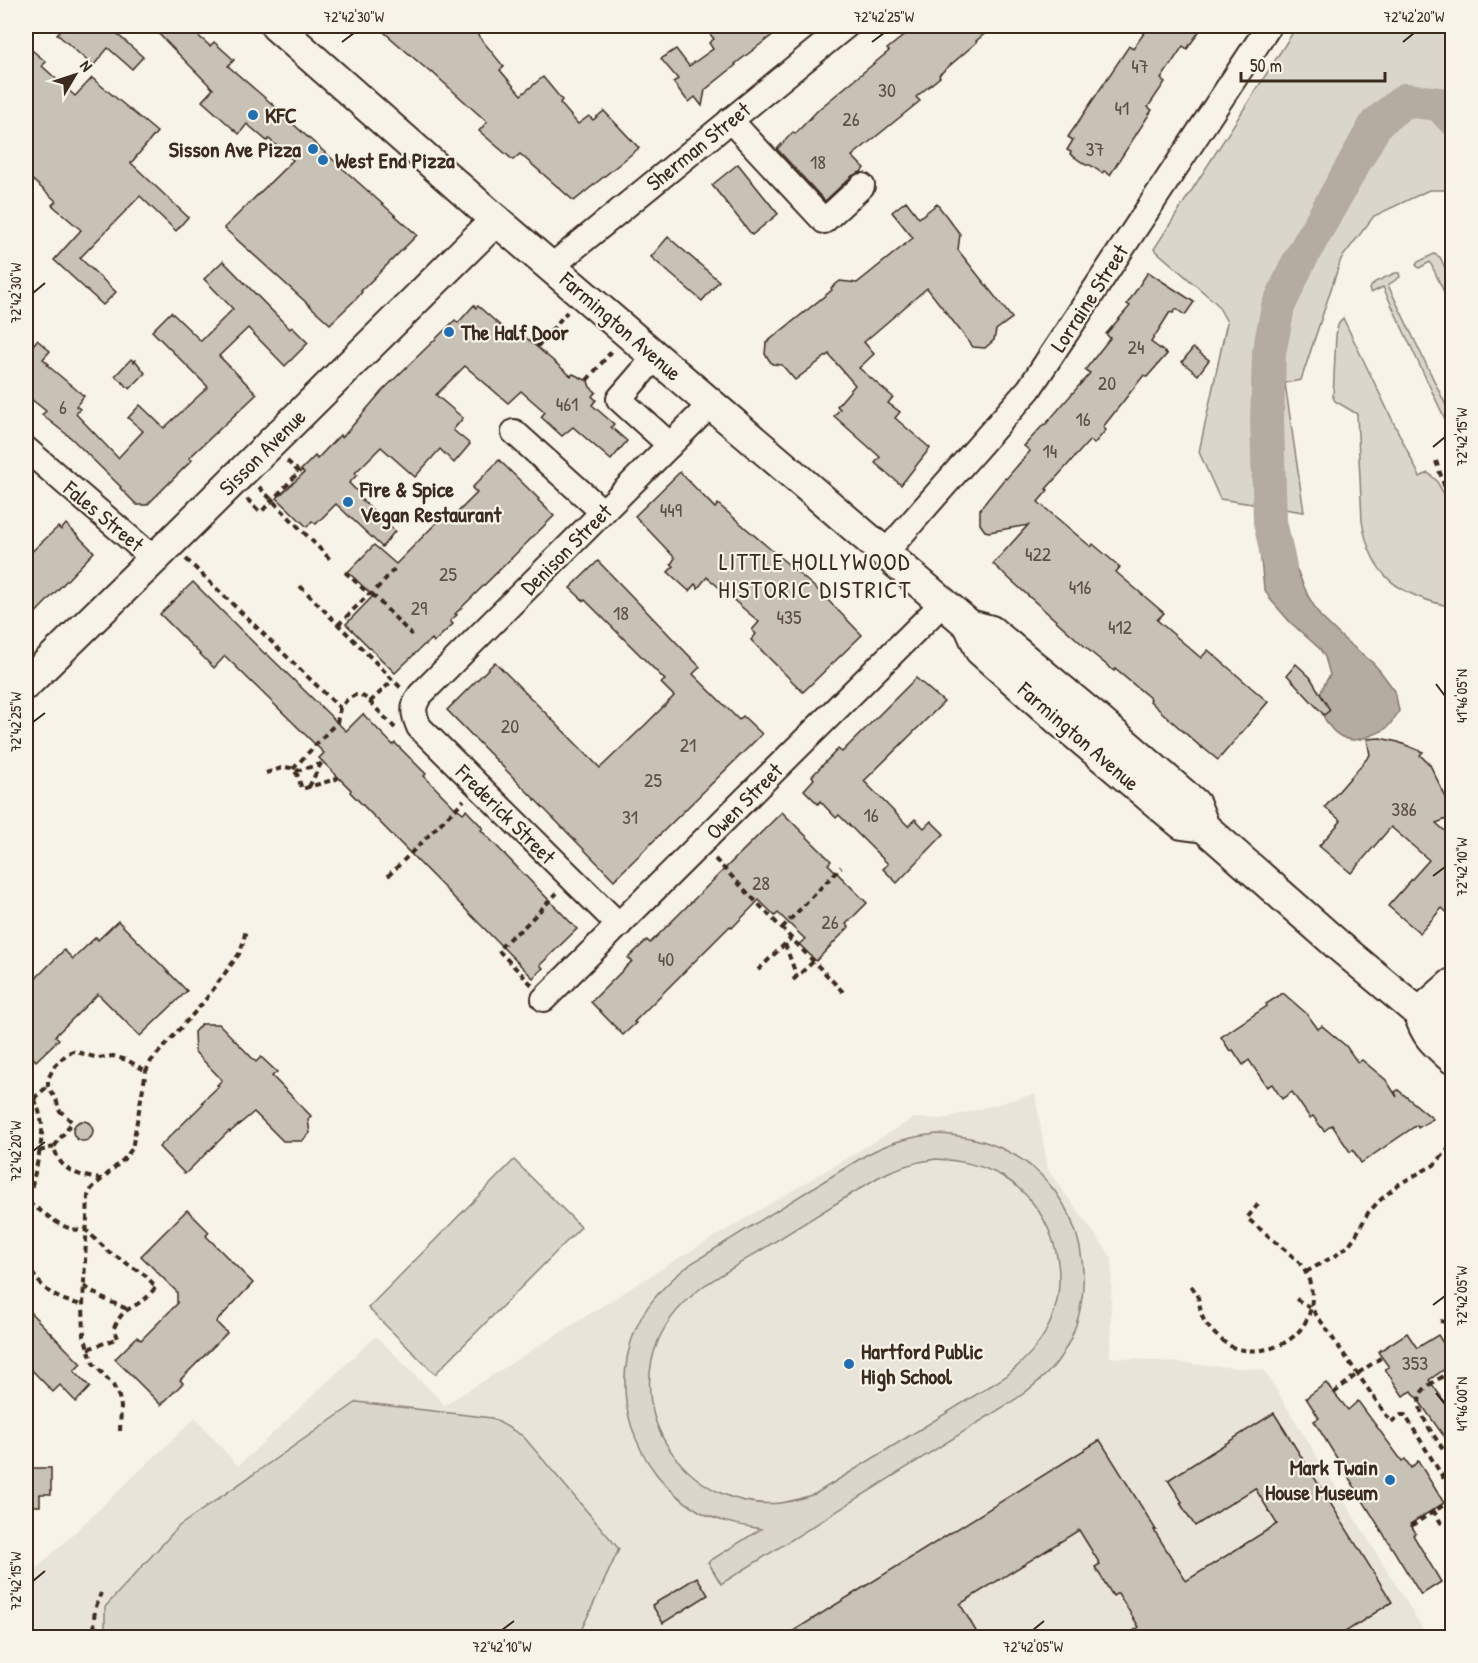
<svg xmlns="http://www.w3.org/2000/svg" width="1478" height="1663" viewBox="0 0 1478 1663" font-family="'Patrick Hand',sans-serif">
<style>
.built{fill:#e9e4d9}
.green{fill:#dbd6cb;stroke:#8b8074;stroke-width:1.5;fill-rule:evenodd}
.water{fill:#b4aca0;stroke:#84786c;stroke-width:1.5}
.lines{fill:none;stroke-linecap:round;stroke-linejoin:round}
.river{stroke:#b4aca0;stroke-width:34}
.building{fill:#c8c1b6;stroke:#3b2a1e;stroke-width:1.5}
.minor-casing{stroke:#3b2a1e;stroke-width:28}
.major-casing{stroke:#3b2a1e;stroke-width:34}
.path{stroke:#3b2a1e;stroke-width:4;stroke-dasharray:6 4.5;stroke-linecap:butt}
.minor{stroke:#f7f3e8;stroke-width:24}
.major{stroke:#f7f3e8;stroke-width:30}
.ticks{fill:none;stroke:#3b2a1e;stroke-width:2}
.poi-dot{fill:#1f6fb2;stroke:#f7f3e8;stroke-width:2}
.labels{text-anchor:middle;dominant-baseline:central;stroke-width:4.5;stroke-linejoin:round;paint-order:stroke}
.number-label{font-size:20px;fill:#5e5044}
.poi-label{font-size:22px;font-weight:bold;fill:#3b2a1e;stroke:#f7f3e8;text-anchor:start}
.street-label{font-size:22px;fill:#3b2a1e;stroke:#f7f3e8}
.neighbourhood-label{font-size:24px;letter-spacing:1.5px;fill:#3b2a1e;stroke:#f7f3e8}
.neatline{fill:none;stroke:#3b2a1e;stroke-width:2}
.ticks-label{font-size:15px;text-anchor:middle;fill:#3b2a1e}
</style>
<rect width="100%" height="100%" fill="#f7f3e8"/>
<filter id="ink" filterUnits="userSpaceOnUse"><feTurbulence type="fractalNoise" baseFrequency=".0167" numOctaves="2"/><feDisplacementMap in="SourceGraphic" scale="12" xChannelSelector="R" yChannelSelector="G"/><feConvolveMatrix kernelMatrix="1 2 1 2 8 2 1 2 1" color-interpolation-filters="sRGB"/></filter>
<g filter="url(#ink)">
<polygon class="built" points="1035,1094 1048,1170 1112,1258 1110,1357 1264,1370 1428,1637 34,1638 33,1572 195,1418 238,1466 376,1336 445,1405 674,1261 914,1118 942,1119"/>
<g class="green">
<polygon points="1297,26 1452,26 1452,190 1429,190 1374,216 1341,259 1301,380 1285,383 1304,512 1220,499 1199,452 1227,322 1217,304 1154,249"/>
<polygon points="1434,254 1440,257 1452,283 1452,309 1430,262 1419,268 1416,265 1418,262"/>
<polygon points="1395,273 1399,273 1400,277 1388,285 1452,418 1452,434 1383,287 1371,293 1369,289 1375,282"/>
<path d="M1343 318 1420 477 1428 473 1436 480 1452 508V607C1399 595 1371 578 1362 521L1357 414 1335 401 1333 397 1336 335 1338 325Z"/>
<path d="M937 1134C962 1135 984 1139 1007 1151 1086 1190 1107 1298 1054 1366 1043 1379 1030 1389 1016 1399L721 1584 708 1562 761 1529C740 1525 718 1522 699 1511 632 1473 604 1385 642 1316 655 1294 672 1278 692 1263L866 1155C891 1142 908 1137 937 1134ZM936 1159C956 1160 975 1163 994 1172 1052 1199 1077 1277 1045 1333 1035 1351 1021 1364 1005 1377L815 1494C804 1497 792 1502 780 1503 693 1511 625 1422 658 1341 668 1317 685 1300 705 1285L877 1178C897 1167 914 1162 936 1159Z"/>
<polygon points="514,1160 581,1227 435,1374 368,1308"/>
<polygon points="357,1402 492,1418 523,1436 619,1549 578,1637 105,1637 105,1607 179,1526"/>
</g>
<path class="water" d="M1270 522 1285 527 1288 549 1308 596 1320 616 1345 640 1373 663 1380 671 1395 691 1399 711C1395 717 1391 725 1385 729 1379 733 1361 740 1354 740 1333 739 1318 715 1320 696 1321 689 1326 681 1330 675L1325 657 1320 649 1290 622 1270 599 1264 588 1257 523Z"/>
<g class="lines">
<polyline class="river" points="1280,567 1270,522 1267,421 1269,353 1278,307 1298,263 1376,124 1405,100 1439,104 1452,118"/>
</g>
<g class="building">
<polygon points="64,26 108,26 143,57 132,69 108,48 93,66 57,34"/>
<polygon points="151,26 187,26 210,46 214,42 234,60 228,66 293,122 292,123 417,235 361,291 362,292 357,298 330,324 224,228 293,160 269,139 267,141 247,124 239,134 202,101 213,89"/>
<polygon points="377,26 488,26 477,34 504,67 500,70 521,95 543,77 562,100 560,103 578,124 589,116 593,120 604,111 639,148 574,201 520,154 513,160 479,131 487,122 432,72 431,73"/>
<polygon points="719,26 784,26 735,64 736,65 705,90 702,106 695,97 689,102 686,99 673,82 678,79 661,59 676,49 689,66 713,49 709,43 714,39 709,33"/>
<polygon points="916,26 994,26 976,41 977,42 939,75 940,77 916,97 920,101 852,156 864,168 861,172 852,176 825,201 777,149 793,132 795,134 819,109 889,51 887,49"/>
<polygon points="1149,26 1203,26 1187,49 1183,46 1161,79 1165,82 1148,107 1152,110 1110,175 1104,171 1102,173 1090,165 1086,165 1070,154 1071,152 1067,150 1073,140 1068,137 1129,46 1133,49"/>
<polygon points="26,45 46,62 42,66 75,96 92,78 157,132 131,163 188,217 176,231 140,196 80,258 116,292 103,305 54,260 81,230 52,205 56,201 26,174"/>
<polygon points="738,164 778,214 752,235 712,185"/>
<polygon points="906,201 919,218 937,204 960,234 958,250 1012,318 996,330 994,340 985,348 973,347 927,288 864,342 874,354 859,368 893,397 888,403 900,412 895,418 930,448 901,485 875,463 880,457 834,416 840,409 837,406 855,385 830,356 829,354 795,380 782,365 772,364 765,354 766,343 832,290 831,288 840,281 857,283 913,238 892,212"/>
<polygon points="668,237 719,281 702,301 651,257"/>
<polygon points="223,261 290,329 292,327 308,343 285,366 248,328 219,356 257,394 189,458 192,460 147,505 137,505 120,488 121,487 70,437 42,415 46,411 26,395 26,345 30,349 37,340 50,351 43,359 49,364 47,365 84,396 76,406 80,409 76,414 118,458 143,431 128,418 140,405 164,428 208,387 152,331 171,312 201,341 233,309 204,279"/>
<polygon points="1148,272 1194,302 1185,315 1176,309 1173,313 1170,312 1151,342 1167,354 1147,377 1144,375 1103,427 1106,430 1094,444 1090,440 1046,489 1048,490 1038,502 1091,547 1093,544 1120,567 1116,572 1164,613 1157,620 1201,658 1208,650 1268,702 1218,760 1202,747 1202,748 1157,708 1150,701 1151,699 1115,669 1114,671 1092,653 993,564 1028,525 989,532 985,531 980,524 980,509 1005,478 1006,479 1030,451 1024,446 1044,424 1045,425 1090,373 1085,370 1110,338 1106,334 1130,306 1127,304"/>
<polygon points="474,305 476,308 478,306 512,336 517,330 571,376 573,374 588,381 590,387 596,392 592,396 596,400 592,405 614,424 611,427 627,441 611,460 573,427 562,436 541,417 545,412 521,391 508,403 465,366 436,395 463,418 453,430 470,444 454,463 440,449 415,477 381,447 355,473 357,475 349,483 361,495 359,497 395,531 382,547 336,504 316,524 312,521 307,527 277,498 304,473 301,470 315,456 317,459 340,435 342,438 382,391 455,320 458,323"/>
<polygon points="1193,348 1209,360 1198,375 1182,362"/>
<polygon points="131,359 134,362 135,360 145,373 130,389 115,376"/>
<polygon points="499,460 539,499 538,500 554,516 455,614 457,615 450,621 453,624 434,642 432,639 426,645 425,644 395,673 346,624 373,596 348,572 374,545 396,564 443,516 449,521 477,493 472,488"/>
<polygon points="680,472 715,508 718,504 819,591 862,635 803,692 751,640 756,634 752,630 759,622 707,577 698,588 695,584 689,591 668,572 674,566 671,564 675,558 635,516"/>
<polygon points="66,524 94,552 26,623 26,557 58,527 61,530"/>
<polygon points="598,561 700,667 693,674 739,720 743,716 762,734 614,880 447,710 495,662 600,768 644,726 674,696 661,683 665,680 585,600 584,601 570,588"/>
<polygon points="193,582 265,654 266,653 346,731 363,714 393,745 395,743 426,774 424,776 457,810 458,809 463,813 466,810 483,828 481,830 577,929 540,965 543,968 533,978 350,792 351,790 319,758 324,753 225,656 214,668 160,614"/>
<polygon points="1296,664 1310,677 1330,710 1324,715 1287,675"/>
<polygon points="916,678 944,702 864,781 908,826 915,819 924,828 931,821 944,834 897,883 883,869 888,864 839,815 836,818 820,801 818,804 804,790 814,779 812,776 838,749 842,752"/>
<polygon points="1380,738 1398,742 1423,752 1420,755 1430,765 1452,810 1452,817 1436,823 1452,837 1452,917 1442,908 1420,933 1388,906 1429,860 1391,827 1351,873 1319,846 1341,821 1325,807 1370,755 1367,739"/>
<polygon points="782,812 831,861 828,864 867,903 846,924 849,927 816,961 799,944 805,939 778,913 775,916 759,900 732,928 730,926 634,1022 636,1023 623,1035 591,1002 632,961 628,958 647,940 650,943"/>
<polygon points="118,921 187,991 140,1036 98,994 55,1036 59,1039 36,1061 26,1050 26,988 64,950 73,959 96,937 98,940"/>
<polygon points="1283,993 1307,1014 1318,1029 1322,1026 1346,1046 1358,1063 1362,1060 1386,1080 1397,1097 1395,1092 1398,1090 1433,1119 1418,1128 1417,1125 1361,1163 1353,1150 1350,1152 1332,1125 1324,1131 1313,1116 1310,1118 1292,1092 1282,1099 1272,1084 1267,1087 1249,1060 1243,1065 1233,1050 1230,1051 1221,1037 1267,1006 1266,1004"/>
<polygon points="201,1024 219,1024 256,1062 261,1057 277,1072 272,1076 311,1116 308,1119 310,1133 302,1141 283,1141 254,1112 230,1132 229,1131 185,1174 159,1147 204,1103 202,1102 219,1086 217,1085 222,1080 195,1052 194,1032"/>
<circle cx="83" cy="1131" r="10"/>
<polygon points="187,1210 209,1232 206,1236 253,1283 216,1322 227,1333 180,1380 183,1383 161,1405 115,1359 137,1337 141,1340 177,1304 177,1292 141,1256"/>
<polygon points="26,1308 81,1364 74,1371 90,1387 76,1402 60,1385 53,1392 26,1364"/>
<polygon points="1407,1333 1417,1348 1438,1335 1452,1357 1452,1364 1429,1380 1452,1412 1452,1448 1412,1391 1403,1396 1385,1369 1389,1367 1378,1352"/>
<polygon points="1326,1383 1348,1410 1358,1401 1402,1461 1405,1459 1411,1468 1418,1461 1444,1503 1410,1524 1416,1533 1413,1535 1441,1582 1421,1595 1314,1421 1319,1418 1306,1398"/>
<polygon points="1274,1413 1392,1602 1336,1638 1123,1638 1139,1627 1118,1593 1113,1596 1095,1567 1100,1564 1079,1530 960,1604 980,1638 782,1638 1100,1440 1156,1530 1154,1530 1186,1581 1277,1524 1255,1488 1195,1526 1180,1503 1182,1502 1168,1480"/>
<polygon points="26,1468 51,1468 51,1494 40,1494 40,1506 26,1506"/>
<polygon points="697,1577 708,1595 663,1623 652,1605"/>
</g>
<g class="lines">
<defs>
<g id="minor">
<polyline points="730,120 824,221 862,186"/>
<polyline points="552,266 846,26"/>
<polyline points="656,356 619,399 670,445"/>
<polyline points="514,432 603,512"/>
<polyline points="26,449 154,559"/>
<polyline points="885,553 1029,389 1269,26"/>
<path d="M619 925 419 727C413 713 412 707 420 695L711 404"/>
<polyline points="544,999 943,603"/>
</g>
<g id="major">
<polyline points="276,26 496,220 969,625 980,650 1061,722 1182,824 1204,827"/>
<polyline points="969,625 991,631 1098,720 1195,804 1204,827 1339,946 1419,1013 1431,1016 1452,1029"/>
<polyline points="26,684 154,559 496,220"/>
<path d="M1419 1013C1426 1036 1434 1042 1452 1058"/>
<polyline points="1419,1013 1452,984"/>
</g>
</defs>
<use href="#minor" class="minor-casing"/>
<use href="#major" class="major-casing"/>
<g class="path">
<polyline points="537,347 567,312"/>
<polyline points="587,380 612,351"/>
<polyline points="1436,461 1444,485 1452,504"/>
<polyline points="259,487 330,559"/>
<polyline points="247,499 259,511 262,511 299,472 286,460"/>
<polyline points="186,559 340,708"/>
<polyline points="345,572 369,594 372,594 397,566"/>
<polyline points="300,586 401,688"/>
<polyline points="372,594 412,635"/>
<polyline points="338,625 369,594"/>
<polyline points="370,702 393,680"/>
<polyline points="293,769 337,722 340,708 347,700 355,695 361,695 367,699 395,728"/>
<polyline points="296,771 321,764 323,762"/>
<polyline points="266,773 285,767 291,768 297,774 302,789 336,779 338,777"/>
<polyline points="309,787 320,765"/>
<polyline points="715,859 846,995"/>
<polyline points="388,876 464,800"/>
<polyline points="782,928 841,867"/>
<polyline points="785,944 797,977"/>
<polyline points="758,970 791,938"/>
<polyline points="793,980 814,961"/>
<polyline points="532,985 498,950 512,936 522,929 557,893"/>
<polyline points="26,1090 34,1098 48,1086"/>
<polyline points="39,1151 54,1147"/>
<path d="M102 1179C79 1176 60 1172 54 1147L72 1122 59 1110 57 1102 48 1086V1079L55 1065 68 1053 73 1051 98 1058 113 1056 127 1060 146 1071"/>
<path d="M28 1203C49 1214 61 1232 86 1230L109 1252 145 1275 156 1287C153 1290 150 1295 146 1298 131 1310 123 1307 114 1328L118 1338 88 1349"/>
<path d="M26 1207 28 1203C32 1182 43 1147 42 1126 41 1116 38 1107 34 1098"/>
<path d="M26 1264C43 1290 53 1299 83 1305"/>
<polyline points="1306,1272 1338,1254 1348,1246 1356,1235 1368,1213 1379,1201 1399,1184 1434,1165 1452,1145"/>
<polyline points="84,1286 102,1298 127,1309"/>
<path d="M1191 1286C1201 1297 1198 1303 1202 1316 1206 1327 1220 1340 1230 1346 1240 1351 1251 1351 1262 1350 1308 1344 1328 1295 1297 1260L1247 1218 1259 1203"/>
<polyline points="1296,1299 1311,1308 1318,1317 1391,1422 1401,1415 1405,1415 1452,1492"/>
<polyline points="1440,1321 1452,1323"/>
<polyline points="1334,1393 1357,1374 1382,1357"/>
<polyline points="120,1431 121,1407 119,1397 113,1385 93,1363 84,1336 83,1305 88,1196 92,1188 123,1160 132,1149 146,1071 151,1061 203,1003 239,954 243,943 246,929"/>
<path d="M1443 1449C1435 1437 1413 1409 1421 1393 1426 1385 1444 1376 1452 1371"/>
<polyline points="1433,1510 1443,1526"/>
<polyline points="1411,1526 1452,1500"/>
<path d="M99 1638C90 1623 95 1607 101 1593"/>
</g>
<use href="#minor" class="minor"/>
<use href="#major" class="major"/>
</g>
</g>
<path class="ticks" d="M342 42 354 33M872 42 884 33M1403 42 1414 33M33 293 45 283M1433 447 1445 437M1436 684 1445 696M33 722 45 713M1433 876 1445 867M33 1151 45 1142M1433 1305 1445 1296M1436 1393 1445 1404M33 1581 45 1571M502 1630 514 1621M1033 1630 1044 1621"/>
<g class="poi-dot">
<circle cx="253" cy="115" r="6"/>
<circle cx="313" cy="149" r="6"/>
<circle cx="323" cy="160" r="6"/>
<circle cx="449" cy="332" r="6"/>
<circle cx="348" cy="502" r="6"/>
<circle cx="849" cy="1364" r="6"/>
<circle cx="1390" cy="1480" r="6"/>
</g>
<g class="labels">
<g class="number-label">
<text x="1140" y="65">47</text>
<text x="887" y="89">30</text>
<text x="1122" y="107">41</text>
<text x="851" y="118">26</text>
<text x="1095" y="148">37</text>
<text x="818" y="161">18</text>
<text x="1136" y="346">24</text>
<text x="1107" y="382">20</text>
<text x="567" y="403">461</text>
<text x="63" y="406">6</text>
<text x="1083" y="418">16</text>
<text x="1050" y="450">14</text>
<text x="671" y="509">449</text>
<text x="1038" y="553">422</text>
<text x="448" y="573">25</text>
<text x="1080" y="586">416</text>
<text x="419" y="607">29</text>
<text x="621" y="612">18</text>
<text x="789" y="616">435</text>
<text x="1120" y="626">412</text>
<text x="510" y="725">20</text>
<text x="688" y="744">21</text>
<text x="653" y="779">25</text>
<text x="1404" y="808">386</text>
<text x="871" y="814">16</text>
<text x="630" y="816">31</text>
<text x="761" y="882">28</text>
<text x="830" y="921">26</text>
<text x="666" y="958">40</text>
<text x="1415" y="1362">353</text>
</g>
<g class="poi-label">
<text x="265" y="115">KFC</text>
<text x="301" y="149" text-anchor="end">Sisson Ave Pizza</text>
<text x="335" y="160">West End Pizza</text>
<text x="461" y="332">The Half Door</text>
<text x="360" y="489">Fire &amp; Spice<tspan x="360" dy="25">Vegan Restaurant</tspan></text>
<text x="861" y="1351">Hartford Public<tspan x="861" dy="25">High School</tspan></text>
<text x="1378" y="1467" text-anchor="end">Mark Twain<tspan x="1378" dy="25">House Museum</tspan></text>
</g>
<g class="street-label">
<text transform="translate(698 146) rotate(-39)">Sherman Street</text>
<text transform="translate(1089 298) rotate(-57)">Lorraine Street</text>
<text transform="translate(621 326) rotate(41)">Farmington Avenue</text>
<text transform="translate(262 452) rotate(-45)">Sisson Avenue</text>
<text transform="translate(104 516) rotate(40)">Fales Street</text>
<text transform="translate(566 549) rotate(-45)">Denison Street</text>
<text transform="translate(1079 736) rotate(41)">Farmington Avenue</text>
<text transform="translate(744 801) rotate(-45)">Owen Street</text>
<text transform="translate(506 814) rotate(45)">Frederick Street</text>
</g>
<g class="neighbourhood-label">
<text x="815" y="561">LITTLE HOLLYWOOD<tspan x="815" dy="28">HISTORIC DISTRICT</tspan></text>
</g>
</g>
<rect width="1478" height="1663" fill="none" stroke="#f7f3e8" stroke-width="66"/>
<g transform="translate(75 75) rotate(51)" stroke="#f7f3e8" stroke-width="4.5" paint-order="stroke">
<path d="M0-4.5L10 22L0 15L-10 22Z" fill="#3b2a1e"/>
<text y="-9" font-size="16" font-weight="bold" text-anchor="middle" fill="#3b2a1e">N</text>
</g>
<path d="M1241 72v9h144v-9" fill="none" stroke="#3b2a1e" stroke-width="3"/>
<text x="1250" y="72" font-size="18" fill="#3b2a1e" stroke="#f7f3e8" stroke-width="4.5" paint-order="stroke">50 m</text>
<rect x="33" y="33" width="1412" height="1597" class="neatline"/>
<g class="ticks-label">
<text x="354" y="22">72°42'30"W</text>
<text x="884" y="22">72°42'25"W</text>
<text x="1414" y="22">72°42'20"W</text>
<text transform="translate(16 293) rotate(-90)" y="5">72°42'30"W</text>
<text transform="translate(1462 437) rotate(-90)" y="5">72°42'15"W</text>
<text transform="translate(1462 696) rotate(-90)" y="5">41°46'05"N</text>
<text transform="translate(16 722) rotate(-90)" y="5">72°42'25"W</text>
<text transform="translate(1462 867) rotate(-90)" y="5">72°42'10"W</text>
<text transform="translate(16 1151) rotate(-90)" y="5">72°42'20"W</text>
<text transform="translate(1462 1296) rotate(-90)" y="5">72°42'05"W</text>
<text transform="translate(1462 1404) rotate(-90)" y="5">41°46'00"N</text>
<text transform="translate(16 1581) rotate(-90)" y="5">72°42'15"W</text>
<text x="502" y="1652">72°42'10"W</text>
<text x="1033" y="1652">72°42'05"W</text>
</g>
</svg>
